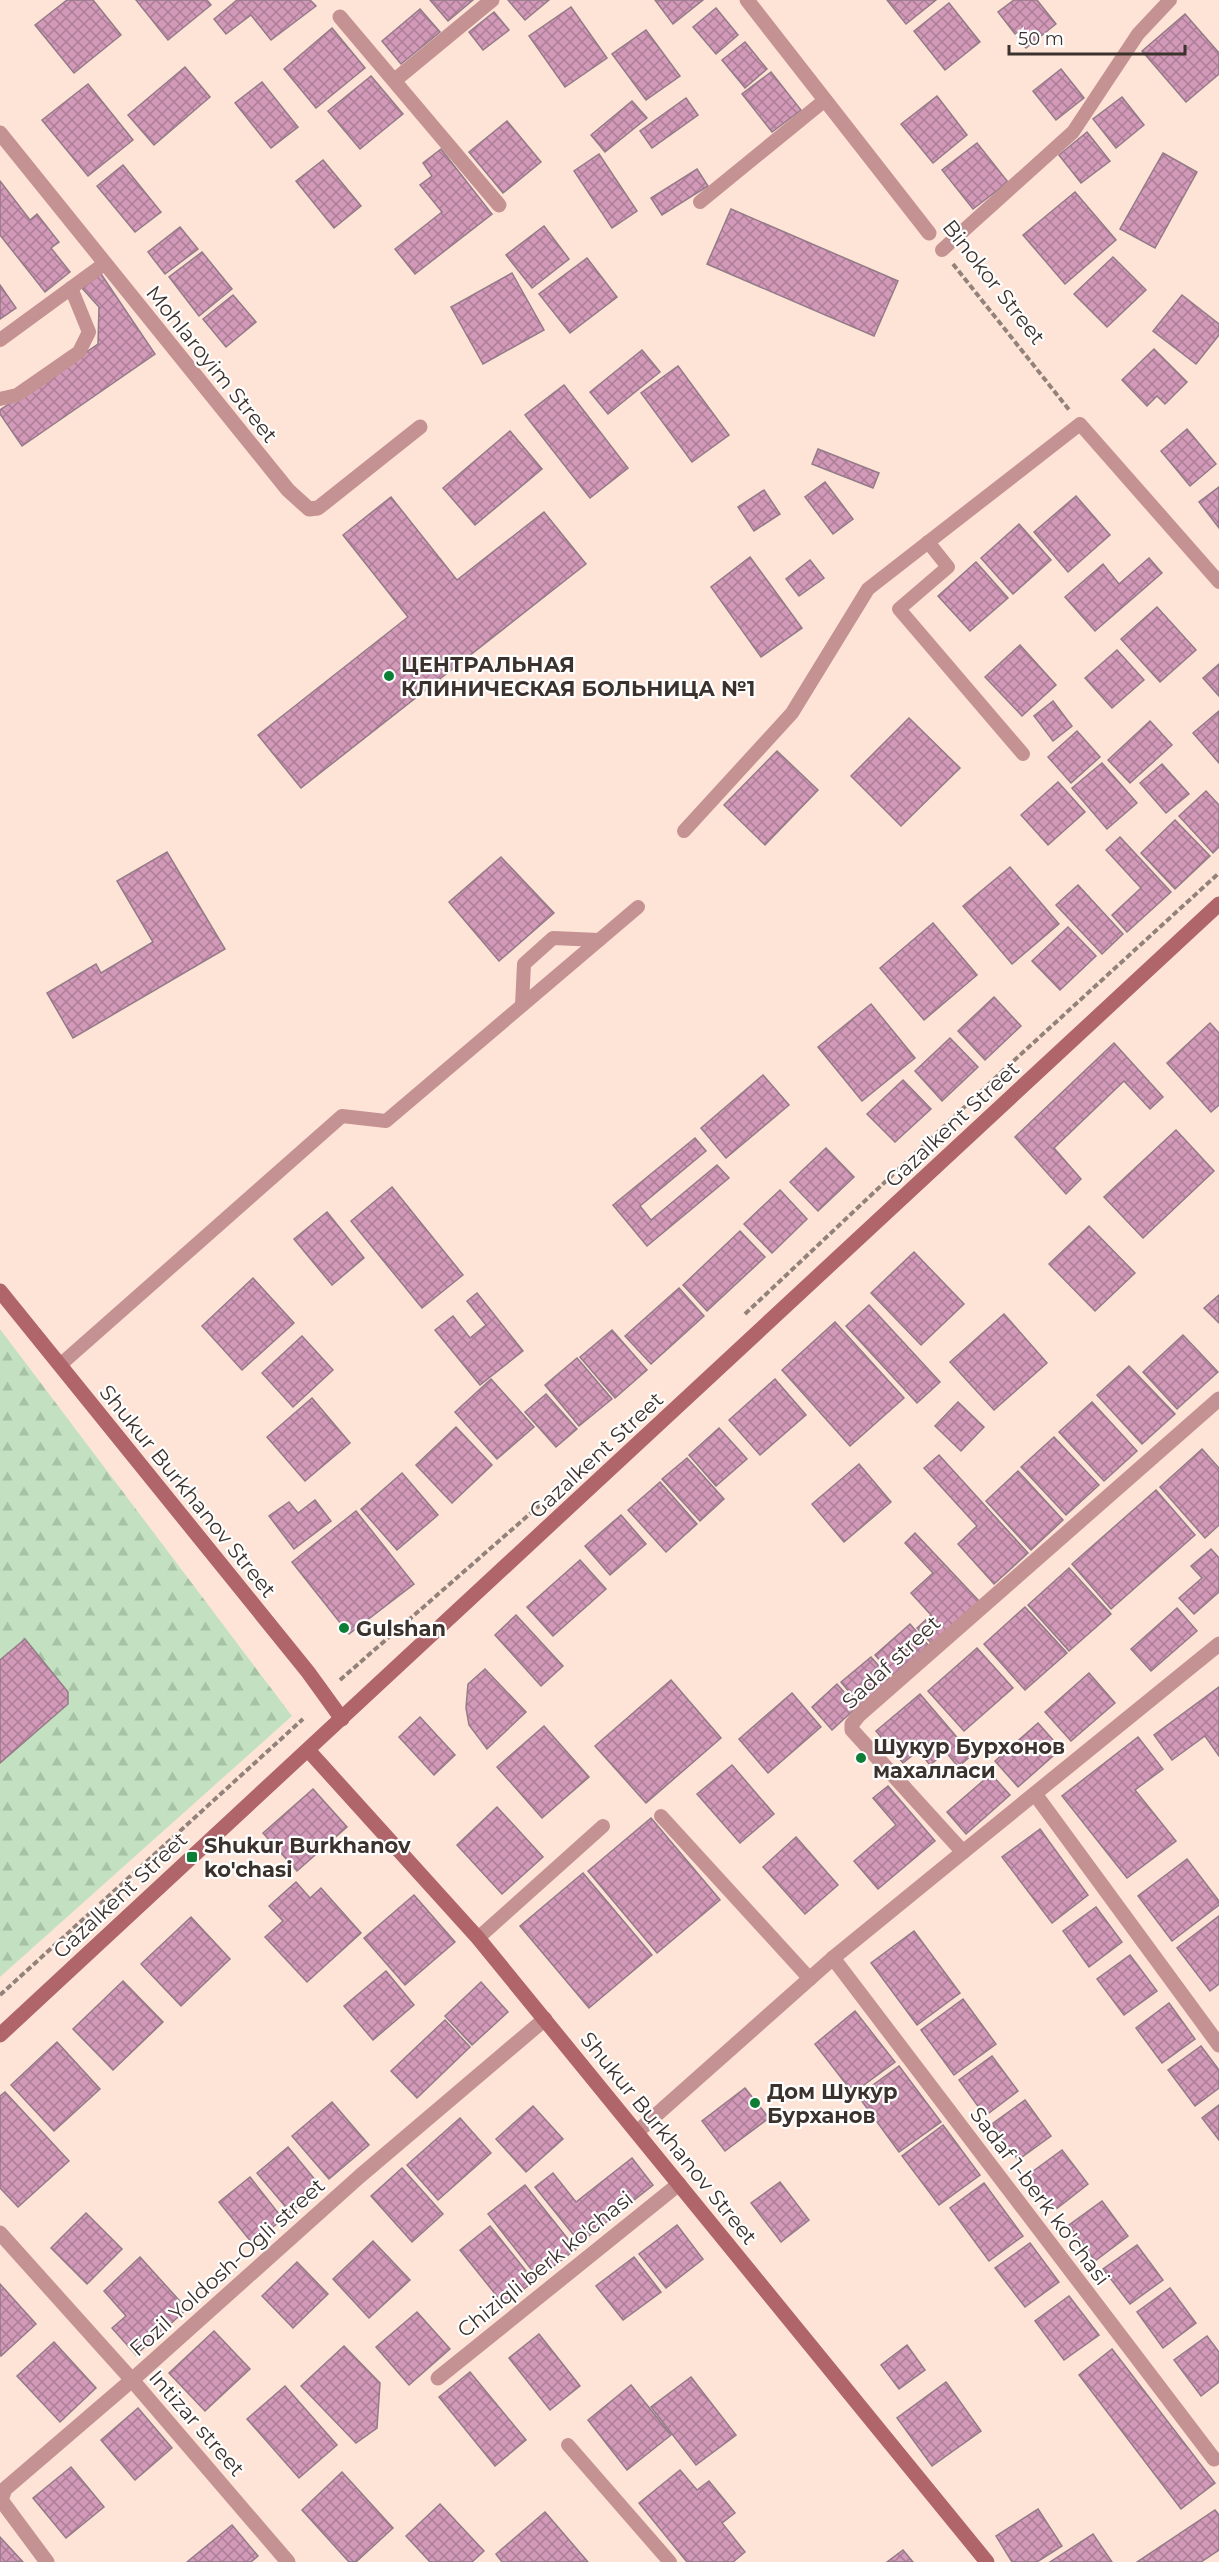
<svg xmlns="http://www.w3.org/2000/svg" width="1219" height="2562" viewBox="0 0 1219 2562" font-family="Montserrat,sans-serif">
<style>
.forest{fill:url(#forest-firs)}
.building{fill:url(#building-cross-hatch);stroke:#937b88;stroke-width:1.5}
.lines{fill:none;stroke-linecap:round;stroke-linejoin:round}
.path{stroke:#93827a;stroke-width:4;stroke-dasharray:6 3;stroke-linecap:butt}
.lane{stroke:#c59293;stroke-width:14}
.street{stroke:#c59293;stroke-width:15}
.secondary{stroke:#af656a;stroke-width:15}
.poi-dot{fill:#0d7e35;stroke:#fff;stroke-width:2}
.labels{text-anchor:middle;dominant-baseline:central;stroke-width:4.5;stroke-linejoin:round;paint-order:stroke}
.street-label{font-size:21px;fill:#3c322d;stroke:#fff}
.poi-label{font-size:21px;font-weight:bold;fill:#3c322d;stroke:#fff;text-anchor:start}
</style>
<defs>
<pattern id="forest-firs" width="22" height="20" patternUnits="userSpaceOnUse" patternTransform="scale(1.5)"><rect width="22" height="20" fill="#c3e1c1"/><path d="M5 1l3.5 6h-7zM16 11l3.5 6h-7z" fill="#a8c2a6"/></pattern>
<pattern id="building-cross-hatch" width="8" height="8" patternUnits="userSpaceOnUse" patternTransform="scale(1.5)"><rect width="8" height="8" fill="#d299b8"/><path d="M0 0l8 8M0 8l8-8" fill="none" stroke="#ac7d96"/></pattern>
</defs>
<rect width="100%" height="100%" fill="#fee4d7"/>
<polygon class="forest" points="0,1329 292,1716 0,1977"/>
<g class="building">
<polygon points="67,0 93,0 121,35 74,73 35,25"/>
<polygon points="136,0 207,0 211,5 168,40"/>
<polygon points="237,0 310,0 316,6 271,40 251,15 226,34 214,19"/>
<polygon points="430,0 473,0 448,21"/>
<polygon points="508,0 549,0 525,20"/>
<polygon points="655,0 703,0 673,24"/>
<polygon points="887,0 936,0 906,24"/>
<polygon points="1014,0 1037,0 1056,24 1026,48 998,12"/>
<polygon points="949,3 980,42 945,70 914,31"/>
<polygon points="571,7 607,58 565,87 529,36"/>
<polygon points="716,8 738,35 716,54 693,27"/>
<polygon points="420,9 440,32 401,64 382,41"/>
<polygon points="494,12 509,30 483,50 469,32"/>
<polygon points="1185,14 1219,53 1219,74 1186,102 1142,51"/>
<polygon points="332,28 365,68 316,108 284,69"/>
<polygon points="646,30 680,76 646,100 612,54"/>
<polygon points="745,42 767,69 745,88 722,60"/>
<polygon points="185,67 210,97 154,145 128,115"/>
<polygon points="1061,69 1084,98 1056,120 1033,91"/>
<polygon points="771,72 801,110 772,132 742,94"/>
<polygon points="371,76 403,114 360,149 328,111"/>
<polygon points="262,82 298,127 271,148 235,103"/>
<polygon points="88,84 133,140 88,176 42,120"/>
<polygon points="937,96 967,135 933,163 901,124"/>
<polygon points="1122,97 1144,125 1116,148 1093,119"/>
<polygon points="686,98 698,115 652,148 640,131"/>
<polygon points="632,101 647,118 605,152 591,135"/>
<polygon points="507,121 541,162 503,193 469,152"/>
<polygon points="1087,132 1110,161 1081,183 1059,155"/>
<polygon points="977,143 1008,182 973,209 942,170"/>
<polygon points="441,149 492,214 415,274 395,249 442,212 420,185 432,176 423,163"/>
<polygon points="1163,153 1197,172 1155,248 1120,229"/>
<polygon points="599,154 637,211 612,228 574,171"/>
<polygon points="323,160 361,206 334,228 296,181"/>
<polygon points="123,165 161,212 135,232 97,186"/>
<polygon points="697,169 708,186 662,215 651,198"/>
<polygon points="0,181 30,220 37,214 59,242 51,248 70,272 45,292 0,235"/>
<polygon points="1075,192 1116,240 1065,284 1023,235"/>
<polygon points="731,209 898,281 874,336 707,264"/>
<polygon points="544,226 569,259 532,288 506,255"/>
<polygon points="180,227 198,249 165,274 148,252"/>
<polygon points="202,252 232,289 199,316 169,277"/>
<polygon points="1113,257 1146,290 1107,327 1074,294"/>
<polygon points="587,258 617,297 570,333 539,294"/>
<polygon points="512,273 544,330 483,364 451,307"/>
<polygon points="101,274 155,354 22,446 0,414 0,410 98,344 99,307 82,288"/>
<polygon points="0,285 16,308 0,319"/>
<polygon points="233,295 256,322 226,347 203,319"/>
<polygon points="1182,295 1219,324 1219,335 1196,364 1153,331"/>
<polygon points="1154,349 1187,382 1165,404 1157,396 1147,406 1122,380"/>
<polygon points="642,350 660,372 608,414 590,392"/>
<polygon points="678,366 729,435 692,462 641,393"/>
<polygon points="564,385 628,468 590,498 525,415"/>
<polygon points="1187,429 1216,464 1190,486 1161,451"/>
<polygon points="510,431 542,469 475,525 443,488"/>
<polygon points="818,449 879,473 873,488 812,464"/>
<polygon points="825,482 853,519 833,534 805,497"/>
<polygon points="1219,487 1219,528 1199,502"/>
<polygon points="764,490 780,514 754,531 738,507"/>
<polygon points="1076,496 1110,535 1068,572 1034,532"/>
<polygon points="391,497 457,580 544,512 586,564 301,788 258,735 408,617 343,535"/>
<polygon points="1019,524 1051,560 1013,594 981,558"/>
<polygon points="750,557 802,628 761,657 711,587"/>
<polygon points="1149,558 1162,573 1095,631 1065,597 1103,564 1119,584"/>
<polygon points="810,560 824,578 799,596 786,579"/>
<polygon points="976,562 1008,598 970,631 938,596"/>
<polygon points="1157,607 1196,650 1160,682 1121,639"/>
<polygon points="1020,645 1056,685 1022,716 985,677"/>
<polygon points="1117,650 1144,680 1112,708 1085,678"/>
<polygon points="1219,664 1219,696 1203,678"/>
<polygon points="1053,701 1072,726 1053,741 1034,716"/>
<polygon points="1219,711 1219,763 1193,733"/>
<polygon points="909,718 960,768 901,826 851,776"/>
<polygon points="1150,721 1172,745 1130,783 1108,760"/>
<polygon points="1077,731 1100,757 1071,783 1048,757"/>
<polygon points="777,751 818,790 765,845 724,805"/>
<polygon points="1102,763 1137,803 1107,829 1072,788"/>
<polygon points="1162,764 1189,794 1166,813 1140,783"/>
<polygon points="1058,782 1085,812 1048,845 1021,815"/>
<polygon points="1206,791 1219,805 1219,847 1213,853 1179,816"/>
<polygon points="1175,820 1210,856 1175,889 1141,853"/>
<polygon points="1120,837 1171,892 1127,932 1112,915 1141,888 1106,850"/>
<polygon points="167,852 225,949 73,1038 47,993 96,964 101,973 153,942 117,881"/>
<polygon points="501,857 554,913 499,961 449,902"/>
<polygon points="1010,867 1059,924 1012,964 963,906"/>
<polygon points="1078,885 1123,934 1102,954 1056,905"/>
<polygon points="933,923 977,975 924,1020 880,968"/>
<polygon points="1068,927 1096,956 1060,990 1032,961"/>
<polygon points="994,997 1021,1026 985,1060 958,1031"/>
<polygon points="871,1004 915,1058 862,1101 818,1047"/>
<polygon points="1210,1023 1219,1033 1219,1105 1211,1112 1167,1063"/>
<polygon points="950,1038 978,1067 942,1101 915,1071"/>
<polygon points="1114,1043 1163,1097 1150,1109 1124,1081 1054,1148 1081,1179 1066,1194 1015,1137"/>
<polygon points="763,1075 789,1105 726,1158 701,1128"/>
<polygon points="903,1080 931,1109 895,1142 867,1114"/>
<polygon points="1176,1130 1214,1171 1143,1238 1104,1197"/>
<polygon points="695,1138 706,1151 640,1206 651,1220 717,1165 729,1178 647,1246 613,1205"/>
<polygon points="826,1148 854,1177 818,1211 790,1182"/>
<polygon points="392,1187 463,1275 422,1308 351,1221"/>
<polygon points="780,1190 807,1219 772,1253 744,1224"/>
<polygon points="327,1212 364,1258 332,1285 294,1239"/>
<polygon points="1089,1226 1135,1273 1095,1311 1049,1264"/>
<polygon points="740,1231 765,1257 707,1311 683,1285"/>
<polygon points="914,1252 964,1304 921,1345 871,1293"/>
<polygon points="253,1278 294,1323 242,1370 202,1326"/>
<polygon points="679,1288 704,1316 651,1364 625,1336"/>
<polygon points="477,1293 523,1351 480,1385 435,1330 453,1316 470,1338 486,1325 467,1301"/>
<polygon points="1219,1295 1219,1323 1204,1308"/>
<polygon points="869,1305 940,1382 917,1403 846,1326"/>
<polygon points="1004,1314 1047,1363 994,1410 950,1362"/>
<polygon points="835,1322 904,1398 850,1446 782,1370"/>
<polygon points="612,1330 647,1370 615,1398 580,1357"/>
<polygon points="1183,1335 1218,1372 1177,1409 1143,1372"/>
<polygon points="302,1336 333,1370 293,1407 262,1373"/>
<polygon points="577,1358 612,1399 579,1426 545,1385"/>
<polygon points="1129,1366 1175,1414 1142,1444 1097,1395"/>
<polygon points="491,1379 534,1427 497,1459 455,1412"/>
<polygon points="775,1379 806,1415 760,1455 729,1420"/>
<polygon points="546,1394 577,1429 556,1447 525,1412"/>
<polygon points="312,1398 350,1443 305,1481 267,1437"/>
<polygon points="958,1402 984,1427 961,1451 935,1426"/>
<polygon points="1092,1402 1137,1451 1104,1481 1059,1432"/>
<polygon points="456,1427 492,1465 452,1503 416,1465"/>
<polygon points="719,1428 747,1459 716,1486 689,1455"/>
<polygon points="1054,1437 1099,1485 1066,1515 1021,1467"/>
<polygon points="1202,1449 1219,1468 1219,1525 1205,1538 1160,1487"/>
<polygon points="939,1455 1028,1553 994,1584 958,1544 977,1526 924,1468"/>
<polygon points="687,1458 724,1499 700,1521 662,1479"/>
<polygon points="859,1464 891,1502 844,1542 812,1504"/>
<polygon points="1018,1471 1063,1520 1031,1550 986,1501"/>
<polygon points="402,1473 438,1515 397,1550 361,1509"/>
<polygon points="660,1482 697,1524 666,1552 628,1510"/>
<polygon points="1156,1490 1195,1535 1111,1609 1072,1564"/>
<polygon points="315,1500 331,1521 294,1549 269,1516 289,1502 298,1513"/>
<polygon points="356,1511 414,1584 349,1634 292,1562"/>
<polygon points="621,1515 646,1544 610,1575 585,1546"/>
<polygon points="915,1533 979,1601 932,1644 917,1628 931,1615 911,1593 933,1573 905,1543"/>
<polygon points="1211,1549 1219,1558 1219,1592 1194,1614 1179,1598 1202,1578 1191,1566"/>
<polygon points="580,1560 606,1589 553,1636 527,1607"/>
<polygon points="1069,1568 1111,1614 1069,1651 1028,1605"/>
<polygon points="1025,1607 1067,1653 1025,1690 984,1644"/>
<polygon points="1177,1608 1197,1631 1151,1671 1131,1649"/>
<polygon points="516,1615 563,1666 541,1686 495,1635"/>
<polygon points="910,1624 928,1645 894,1676 875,1655"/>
<polygon points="25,1639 68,1692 68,1704 0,1763 0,1660"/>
<polygon points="977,1648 1013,1688 964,1731 928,1691"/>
<polygon points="871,1657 890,1679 860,1705 841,1682"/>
<polygon points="485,1669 526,1712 487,1749 469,1725 466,1708 468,1684"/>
<polygon points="1089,1673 1115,1703 1071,1741 1045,1712"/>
<polygon points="671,1680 721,1738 646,1803 595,1746"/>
<polygon points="837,1684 857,1707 832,1730 812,1707"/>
<polygon points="1219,1687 1219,1756 1205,1736 1172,1760 1154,1735"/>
<polygon points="792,1693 821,1727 768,1773 739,1739"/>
<polygon points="920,1694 972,1755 958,1767 946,1752 930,1765 918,1751 903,1763 876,1731"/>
<polygon points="420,1717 455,1755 434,1775 399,1737"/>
<polygon points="1038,1723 1061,1749 1018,1787 995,1761"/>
<polygon points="544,1726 589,1777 542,1818 497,1767"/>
<polygon points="1138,1737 1163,1769 1135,1790 1176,1841 1127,1878 1062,1796"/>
<polygon points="732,1765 774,1814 740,1843 697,1794"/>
<polygon points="991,1774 1010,1795 966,1834 947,1812"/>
<polygon points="888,1786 935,1841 878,1889 854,1861 896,1825 873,1798"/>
<polygon points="313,1789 347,1827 297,1871 263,1833"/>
<polygon points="497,1807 543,1857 502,1894 457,1845"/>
<polygon points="651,1818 720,1900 657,1953 588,1871"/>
<polygon points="1040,1829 1088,1895 1052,1923 1002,1857"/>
<polygon points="796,1837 838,1885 805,1914 763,1867"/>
<polygon points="1187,1859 1219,1901 1219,1905 1172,1941 1138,1896"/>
<polygon points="583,1873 652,1955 589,2008 520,1926"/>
<polygon points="296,1882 310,1898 321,1888 361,1933 307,1982 265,1937 283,1921 269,1906"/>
<polygon points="414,1895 455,1942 405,1985 364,1938"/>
<polygon points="1096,1907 1122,1942 1089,1967 1063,1931"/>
<polygon points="1219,1916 1219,1984 1210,1991 1177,1948"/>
<polygon points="191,1917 230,1959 181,2006 141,1964"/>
<polygon points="914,1931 960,1993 917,2025 871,1963"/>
<polygon points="1130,1955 1157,1991 1124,2015 1097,1979"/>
<polygon points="386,1971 414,2005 373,2040 344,2006"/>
<polygon points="123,1981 163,2022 113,2070 73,2029"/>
<polygon points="481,1982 508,2012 472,2045 445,2016"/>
<polygon points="963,1999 996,2044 954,2075 921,2030"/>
<polygon points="1169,2003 1195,2039 1162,2063 1136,2028"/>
<polygon points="855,2011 895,2062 853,2093 815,2044"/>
<polygon points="445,2020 470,2047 417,2098 391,2071"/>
<polygon points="57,2042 100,2089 54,2131 11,2085"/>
<polygon points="1201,2046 1219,2070 1219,2088 1195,2106 1168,2070"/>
<polygon points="992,2056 1018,2091 985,2116 959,2080"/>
<polygon points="899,2066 941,2122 899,2152 858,2096"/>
<polygon points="745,2088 769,2118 725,2151 702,2121"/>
<polygon points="5,2092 69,2161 18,2207 0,2188 0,2096"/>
<polygon points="1025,2100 1051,2136 1018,2160 992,2124"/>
<polygon points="332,2102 369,2145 329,2179 292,2136"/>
<polygon points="1219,2105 1219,2140 1202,2118"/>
<polygon points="533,2106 563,2139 526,2172 496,2139"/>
<polygon points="460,2118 491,2153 438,2200 407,2165"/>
<polygon points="943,2125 980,2175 939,2205 902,2156"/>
<polygon points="288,2147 321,2187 290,2212 257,2173"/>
<polygon points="1062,2150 1088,2184 1055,2210 1028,2175"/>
<polygon points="632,2158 653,2185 580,2243 535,2187 553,2173 576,2202"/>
<polygon points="402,2168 443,2214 412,2242 371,2196"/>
<polygon points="250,2177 283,2219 252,2243 219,2202"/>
<polygon points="780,2182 809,2220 781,2242 751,2203"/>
<polygon points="984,2183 1023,2236 989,2261 950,2208"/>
<polygon points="525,2185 576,2249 538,2278 488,2214"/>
<polygon points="1102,2201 1128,2236 1095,2261 1069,2225"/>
<polygon points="86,2213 122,2249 87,2284 51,2248"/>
<polygon points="677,2225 703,2259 666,2288 639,2254"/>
<polygon points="490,2226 534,2281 504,2305 460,2250"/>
<polygon points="373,2241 410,2280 369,2318 333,2279"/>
<polygon points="1030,2243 1059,2282 1025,2307 995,2268"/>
<polygon points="1137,2245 1163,2280 1130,2304 1103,2269"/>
<polygon points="140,2257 187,2309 136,2355 112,2328 126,2316 104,2291"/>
<polygon points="634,2257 661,2292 623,2320 596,2286"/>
<polygon points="297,2262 328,2294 293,2328 262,2296"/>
<polygon points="0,2284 36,2324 1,2356 0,2354"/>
<polygon points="1170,2288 1196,2323 1163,2348 1137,2312"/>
<polygon points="1069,2296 1099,2335 1064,2360 1035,2321"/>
<polygon points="417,2312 450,2349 409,2385 376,2347"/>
<polygon points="214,2331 250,2369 205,2411 169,2373"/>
<polygon points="539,2334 580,2386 550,2410 509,2358"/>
<polygon points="1207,2336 1219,2352 1219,2382 1201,2396 1174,2360"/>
<polygon points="54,2342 96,2388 60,2422 17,2376"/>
<polygon points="907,2345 925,2370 899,2389 881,2365"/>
<polygon points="344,2346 380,2383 377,2428 356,2443 301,2386"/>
<polygon points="1112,2349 1215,2483 1181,2509 1079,2375"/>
<polygon points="470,2372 526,2440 495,2466 439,2397"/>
<polygon points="691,2377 736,2435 696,2465 651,2407"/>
<polygon points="946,2382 981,2431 932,2466 897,2418"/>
<polygon points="631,2385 671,2435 627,2470 588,2420"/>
<polygon points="285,2386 337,2445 299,2478 247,2419"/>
<polygon points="138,2408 172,2448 135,2480 101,2440"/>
<polygon points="71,2467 104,2507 66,2538 33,2498"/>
<polygon points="680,2470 697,2490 709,2481 735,2513 722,2523 745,2552 733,2562 687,2562 639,2503"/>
<polygon points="342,2472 393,2528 356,2562 349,2562 302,2510"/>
<polygon points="440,2504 484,2551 472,2562 430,2562 406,2536"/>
<polygon points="1038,2509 1062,2546 1037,2562 1012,2562 996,2536"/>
<polygon points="1215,2510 1219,2515 1219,2550 1201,2562 1137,2562"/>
<polygon points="545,2512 588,2562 502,2562 496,2554"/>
<polygon points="232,2525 258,2556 251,2562 187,2562"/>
<polygon points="1093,2534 1112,2562 1050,2562"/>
<polygon points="0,2537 23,2562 0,2562"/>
<polygon points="903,2550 913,2562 887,2562"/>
</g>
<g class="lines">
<g class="path">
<polyline points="953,264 1070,411"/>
<polyline points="745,1314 1008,1066 1219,873"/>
<polyline points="340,1680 540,1505"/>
<polyline points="0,1995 303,1719"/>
</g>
<g class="lane">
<polyline points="700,202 825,100"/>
<polyline points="942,250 1073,132 1138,34 1170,0"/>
<polyline points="0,340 104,264"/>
<polyline points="0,399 17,395 79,352 89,332 71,288"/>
<polyline points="928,542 948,567 899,609 1023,754"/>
<polyline points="684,831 792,713 868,589 1080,424 1219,582"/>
<polyline points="522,1005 524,964 553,938 599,940"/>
<polyline points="60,1365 342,1116 386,1121 638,907"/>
<polyline points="661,1816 810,1979"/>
<polyline points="478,1938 603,1826"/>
<polyline points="568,2445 670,2562"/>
</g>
<g class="street">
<polyline points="747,0 929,233"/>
<polyline points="340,17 499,205"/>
<polyline points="395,80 492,0"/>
<polyline points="0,133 288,490 309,509 318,508 420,427"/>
<polyline points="1035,1794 1219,2045"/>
<polyline points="963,1852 1219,1644"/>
<polyline points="833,1958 1214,2459"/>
<polyline points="637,2132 833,1958 963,1852 852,1730 852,1724 859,1715 1219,1399"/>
<polyline points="0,2233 132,2380 288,2562"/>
<polyline points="438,2378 679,2184"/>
<polyline points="47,2562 1,2500 5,2489 132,2380 360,2176 545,2019"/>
</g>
<g class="secondary">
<polyline points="0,1291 308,1672 342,1719"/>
<polyline points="308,1750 478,1938 987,2562"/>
<polyline points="0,2035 1219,904"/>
</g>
</g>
<g class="poi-dot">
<circle cx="389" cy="676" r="6"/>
<circle cx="344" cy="1628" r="6"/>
<circle cx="861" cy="1758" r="6"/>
<rect x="186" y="1851" width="12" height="12" rx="3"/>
<circle cx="755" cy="2103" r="6"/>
</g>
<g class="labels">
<g class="street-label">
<text transform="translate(994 282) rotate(52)">Binokor Street</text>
<text transform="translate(212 364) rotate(51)">Mohlaroyim Street</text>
<text transform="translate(952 1124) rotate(-43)">Gazalkent Street</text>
<text transform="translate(596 1455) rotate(-43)">Gazalkent Street</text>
<text transform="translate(188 1491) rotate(51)">Shukur Burkhanov Street</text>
<text transform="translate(891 1662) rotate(-43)">Sadaf street</text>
<text transform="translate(120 1895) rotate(-43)">Gazalkent Street</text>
<text transform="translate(669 2138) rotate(51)">Shukur Burkhanov Street</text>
<text transform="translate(1040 2196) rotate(53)">Sadaf 1-berk ko'chasi</text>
<text transform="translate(545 2264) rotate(-39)">Chiziqli berk ko'chasi</text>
<text transform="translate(227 2267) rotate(-42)">Fozil Yoldosh-Ogli street</text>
<text transform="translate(197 2423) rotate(49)">Intizar street</text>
</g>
<g class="poi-label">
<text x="401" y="664">ЦЕНТРАЛЬНАЯ<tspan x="401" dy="24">КЛИНИЧЕСКАЯ БОЛЬНИЦА №1</tspan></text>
<text x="356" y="1628">Gulshan</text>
<text x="873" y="1746">Шукур Бурхонов<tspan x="873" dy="24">махалласи</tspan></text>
<text x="204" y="1845">Shukur Burkhanov<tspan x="204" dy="24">ko'chasi</tspan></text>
<text x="767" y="2091">Дом Шукур<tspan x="767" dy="24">Бурханов</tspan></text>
</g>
</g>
<path d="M1009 45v9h176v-9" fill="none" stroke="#3c322d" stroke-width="3"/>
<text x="1018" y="45" font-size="18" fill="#3c322d" stroke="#ffffff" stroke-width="4.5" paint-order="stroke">50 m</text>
</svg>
